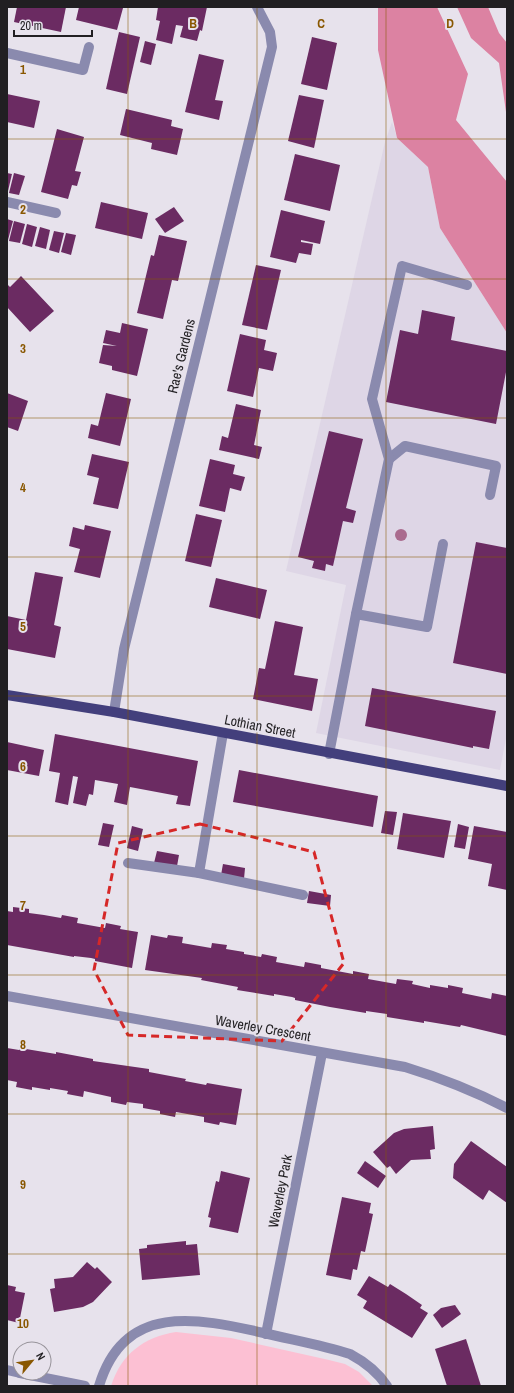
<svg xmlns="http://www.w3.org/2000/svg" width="514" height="1393" viewBox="0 0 514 1393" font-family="'Archivo Narrow',sans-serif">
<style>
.built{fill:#ded6e6}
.green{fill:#fcc0d3}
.forest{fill:#dc82a2}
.building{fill:#6b2b62}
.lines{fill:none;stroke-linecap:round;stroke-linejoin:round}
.minor{stroke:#8a8aae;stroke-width:10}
.major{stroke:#433f7c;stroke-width:10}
.tree{fill:#aa6b8e}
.marked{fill:none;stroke:#d62828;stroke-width:3;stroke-dasharray:8 5;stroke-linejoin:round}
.grid{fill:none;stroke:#895700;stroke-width:1;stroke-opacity:0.55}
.labels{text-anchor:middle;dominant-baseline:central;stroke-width:4;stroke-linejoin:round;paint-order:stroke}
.street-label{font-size:14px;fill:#211f22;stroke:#e7e2ec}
.grid-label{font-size:13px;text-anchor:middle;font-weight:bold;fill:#895700;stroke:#e7e2ec;stroke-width:4;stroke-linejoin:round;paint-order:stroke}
</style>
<rect width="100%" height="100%" fill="#e7e2ec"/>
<polygon class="built" points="392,122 397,138 428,167 440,228 507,333 507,733 500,770 316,733 346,585 286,571 385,142"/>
<path class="green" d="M176 1332 231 1338 329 1360 345 1364 359 1372 373 1386H111C121 1354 144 1337 176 1332Z"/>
<g class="forest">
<polygon points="377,7 437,7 468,74 456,120 507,182 507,333 440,228 428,167 397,138 378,50 378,8"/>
<polygon points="457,7 488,7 499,33 507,43 507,119 499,63 471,38"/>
</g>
<g class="building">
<polygon points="17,7 66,7 61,32 14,22"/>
<polygon points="79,7 123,8 117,30 76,20"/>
<polygon points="158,7 207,7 202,31 200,30 197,41 180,37 183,26 176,25 172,44 156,40 160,21 156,20"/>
<polygon points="119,32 140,37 127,94 106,89"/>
<polygon points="312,37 337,43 327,90 301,84"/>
<polygon points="145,41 156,44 151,65 140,62"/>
<polygon points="199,54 224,60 215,100 223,101 219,120 185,112"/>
<polygon points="7,94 40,101 34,128 7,122"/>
<polygon points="299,95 324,100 314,148 288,141"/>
<polygon points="126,109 172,120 171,126 183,129 177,155 151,149 152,143 120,135"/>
<polygon points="57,129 84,137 75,171 81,172 77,186 72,185 68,199 41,192"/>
<polygon points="295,154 340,165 330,211 284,200"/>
<polygon points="7,173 12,174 8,191 7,191"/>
<polygon points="14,173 25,176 19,195 9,193"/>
<polygon points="101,202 148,213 142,239 95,228"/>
<polygon points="174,207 184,221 165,233 155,219"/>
<polygon points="281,210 325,221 320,244 301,240 301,242 313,244 311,255 299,253 296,263 270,257"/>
<polygon points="7,219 13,221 8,240 7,240"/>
<polygon points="14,221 25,224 20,243 9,241"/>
<polygon points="27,224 37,227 32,247 22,244"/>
<polygon points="40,227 50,230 46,249 35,246"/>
<polygon points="54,231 64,233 59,253 49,250"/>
<polygon points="66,233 76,235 71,255 61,252"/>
<polygon points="159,235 187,241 178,281 172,280 163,319 137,313 151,255 154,256"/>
<polygon points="256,265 281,270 267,330 242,325"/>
<polygon points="21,276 54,311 30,332 7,307 7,284 10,287"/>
<polygon points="422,310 455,317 451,340 507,351 507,367 496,424 386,402 400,330 418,334"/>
<polygon points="122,323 148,329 137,376 112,370 112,366 99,363 103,345 117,346 103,343 106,330 120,333"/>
<polygon points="240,334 266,340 264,350 277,353 273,371 259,368 253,397 227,391"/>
<polygon points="7,393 28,401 18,431 7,427"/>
<polygon points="106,393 131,399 120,446 88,438 91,424 98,426"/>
<polygon points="236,404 261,410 254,445 262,447 259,459 219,450 222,436 228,438"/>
<polygon points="329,431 363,439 346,508 356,511 353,523 343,521 333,566 326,564 325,571 312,568 314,561 298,557"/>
<polygon points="92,454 129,462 118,509 93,504 99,478 87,475"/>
<polygon points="210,459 235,465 233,474 245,477 241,491 230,488 225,512 199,506"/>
<polygon points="196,514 222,520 211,567 185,561"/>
<polygon points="85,525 111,531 100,578 74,572 80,549 69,546 73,527 84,530"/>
<polygon points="476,542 507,548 507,674 453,663"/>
<polygon points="35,572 63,577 54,625 61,627 55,658 7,649 7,616 26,620"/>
<polygon points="216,578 267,590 260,619 209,607"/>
<polygon points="275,621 303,627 294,675 318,679 312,711 253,699 259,668 265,669"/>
<polygon points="372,688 496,711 489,749 473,746 473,748 365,726"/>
<polygon points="55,734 198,761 190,806 176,804 178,796 130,787 127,805 114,802 118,784 95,780 93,795 89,794 86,806 73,803 78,777 73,776 68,805 55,802 60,773 49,771"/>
<polygon points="7,742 44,750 39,776 7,770"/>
<polygon points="239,770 378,796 373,827 233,802"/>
<polygon points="385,811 397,812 393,835 381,833"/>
<polygon points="403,813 451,821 444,858 397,849"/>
<polygon points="103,823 114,825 109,847 98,845"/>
<polygon points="458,824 469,827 465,849 454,847"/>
<polygon points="132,826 143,829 138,851 127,848"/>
<polygon points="474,826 507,832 507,890 488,886 492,864 468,859"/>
<polygon points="157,851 179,855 177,866 154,863"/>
<polygon points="223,864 245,868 244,879 221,875"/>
<polygon points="309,891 331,895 330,906 307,903"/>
<polygon points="13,907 29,909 29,913 44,915 61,918 62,915 78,918 77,923 105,928 106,923 121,926 120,929 138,932 132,968 95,961 95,959 91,958 74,956 74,957 7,945 7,911 13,912"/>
<polygon points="151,935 167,938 168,935 183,937 182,943 211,948 212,943 227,945 226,949 244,952 244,954 261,957 262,954 277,957 276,962 304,967 305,962 321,965 321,968 353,974 353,971 369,974 368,979 396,984 397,979 413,981 412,984 430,988 430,985 448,988 448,985 463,988 462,993 491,999 492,993 507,996 507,1036 461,1025 460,1027 424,1021 424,1023 387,1017 387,1014 366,1011 366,1013 330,1007 295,1000 295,998 292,997 274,994 274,996 237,990 238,987 201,980 202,978 145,970"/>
<polygon points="7,1048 19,1050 20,1048 56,1054 56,1052 93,1059 93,1061 149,1069 149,1072 186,1079 185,1081 206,1085 207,1083 242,1089 236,1125 220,1122 219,1125 204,1122 204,1117 176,1112 175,1117 160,1114 160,1111 143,1108 143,1104 127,1102 126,1105 111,1102 111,1097 84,1091 83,1097 67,1094 68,1091 50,1088 50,1090 32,1087 32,1090 16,1087 17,1082 7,1080"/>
<polygon points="433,1126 435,1149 430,1150 431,1159 411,1160 396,1174 390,1166 387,1168 373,1152 394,1133 404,1129"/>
<polygon points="471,1141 507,1167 507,1203 489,1190 483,1200 453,1178 454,1164"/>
<polygon points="365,1161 386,1176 378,1188 357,1173"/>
<polygon points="221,1171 250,1178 238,1233 209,1227 211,1218 208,1217 216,1181 219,1182"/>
<polygon points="342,1197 371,1203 369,1213 373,1214 365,1252 361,1251 357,1270 353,1269 351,1280 326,1275"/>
<polygon points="186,1241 186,1245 197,1244 200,1275 142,1280 139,1249 147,1248 147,1245"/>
<polygon points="87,1262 95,1269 97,1267 112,1282 93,1302 83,1307 54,1312 50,1289 55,1288 54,1279 73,1277"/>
<polygon points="369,1276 388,1287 390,1284 406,1294 422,1305 420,1308 428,1313 412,1338 363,1308 367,1301 357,1295"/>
<polygon points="7,1285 16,1287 15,1291 25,1293 19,1323 7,1320"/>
<polygon points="455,1305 461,1314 442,1328 433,1315 441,1308"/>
<polygon points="466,1339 481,1386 447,1386 435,1349"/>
</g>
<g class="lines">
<g class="minor">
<polyline points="7,53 83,70 89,47"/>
<polyline points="7,202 56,213"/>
<polyline points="389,459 405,446 496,466 490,495"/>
<polyline points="356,614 427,627 443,544"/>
<polyline points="114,712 124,649 272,47 270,32 257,7"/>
<polyline points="329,754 356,614 389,459 372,399 402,266 467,285"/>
<polyline points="128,863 199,873 303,895"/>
<polyline points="199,873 223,733"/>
<path d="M7 996 405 1067C441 1078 474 1091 507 1108"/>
<polyline points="266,1334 322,1053"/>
<polyline points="7,1370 20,1373"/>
<polyline points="20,1373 85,1386"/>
<path d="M99 1386C124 1302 197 1318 264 1333 293 1340 322 1345 350 1354 365 1362 377 1371 387 1386"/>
</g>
<polyline class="major" points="7,695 114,712 507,786"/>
</g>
<circle class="tree" cx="401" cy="535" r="6"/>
<path class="marked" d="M200 824 314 852 344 963 282 1041 128 1035 94 970 118 843Z"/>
<path class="grid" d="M128 7V1386M257 7V1386M386 7V1386M7 139H507M7 279H507M7 418H507M7 557H507M7 696H507M7 836H507M7 975H507M7 1114H507M7 1254H507"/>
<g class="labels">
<g class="street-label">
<text transform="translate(181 356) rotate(-76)">Rae's Gardens</text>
<text transform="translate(260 726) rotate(11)">Lothian Street</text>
<text transform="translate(263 1028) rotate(10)">Waverley Crescent</text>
<text transform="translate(280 1191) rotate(-79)">Waverley Park</text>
</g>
</g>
<g class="grid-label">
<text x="193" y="28">B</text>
<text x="321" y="28">C</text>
<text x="450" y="28">D</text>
<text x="23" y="74">1</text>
<text x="23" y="214">2</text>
<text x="23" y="353">3</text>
<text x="23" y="492">4</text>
<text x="23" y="631">5</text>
<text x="23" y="771">6</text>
<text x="23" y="910">7</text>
<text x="23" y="1049">8</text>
<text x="23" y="1189">9</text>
<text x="23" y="1328">10</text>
</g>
<rect width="514" height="1393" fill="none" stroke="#211f22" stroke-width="16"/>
<g transform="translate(32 1361) rotate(61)"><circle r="19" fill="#e7e2ec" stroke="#98949b"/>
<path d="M0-3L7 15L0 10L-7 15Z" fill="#895700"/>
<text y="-6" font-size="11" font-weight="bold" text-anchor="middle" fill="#211f22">N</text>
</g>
<path d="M14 30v6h78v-6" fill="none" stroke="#211f22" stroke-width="2"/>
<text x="20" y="30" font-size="12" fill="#211f22" stroke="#e7e2ec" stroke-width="3" paint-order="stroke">20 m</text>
</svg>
